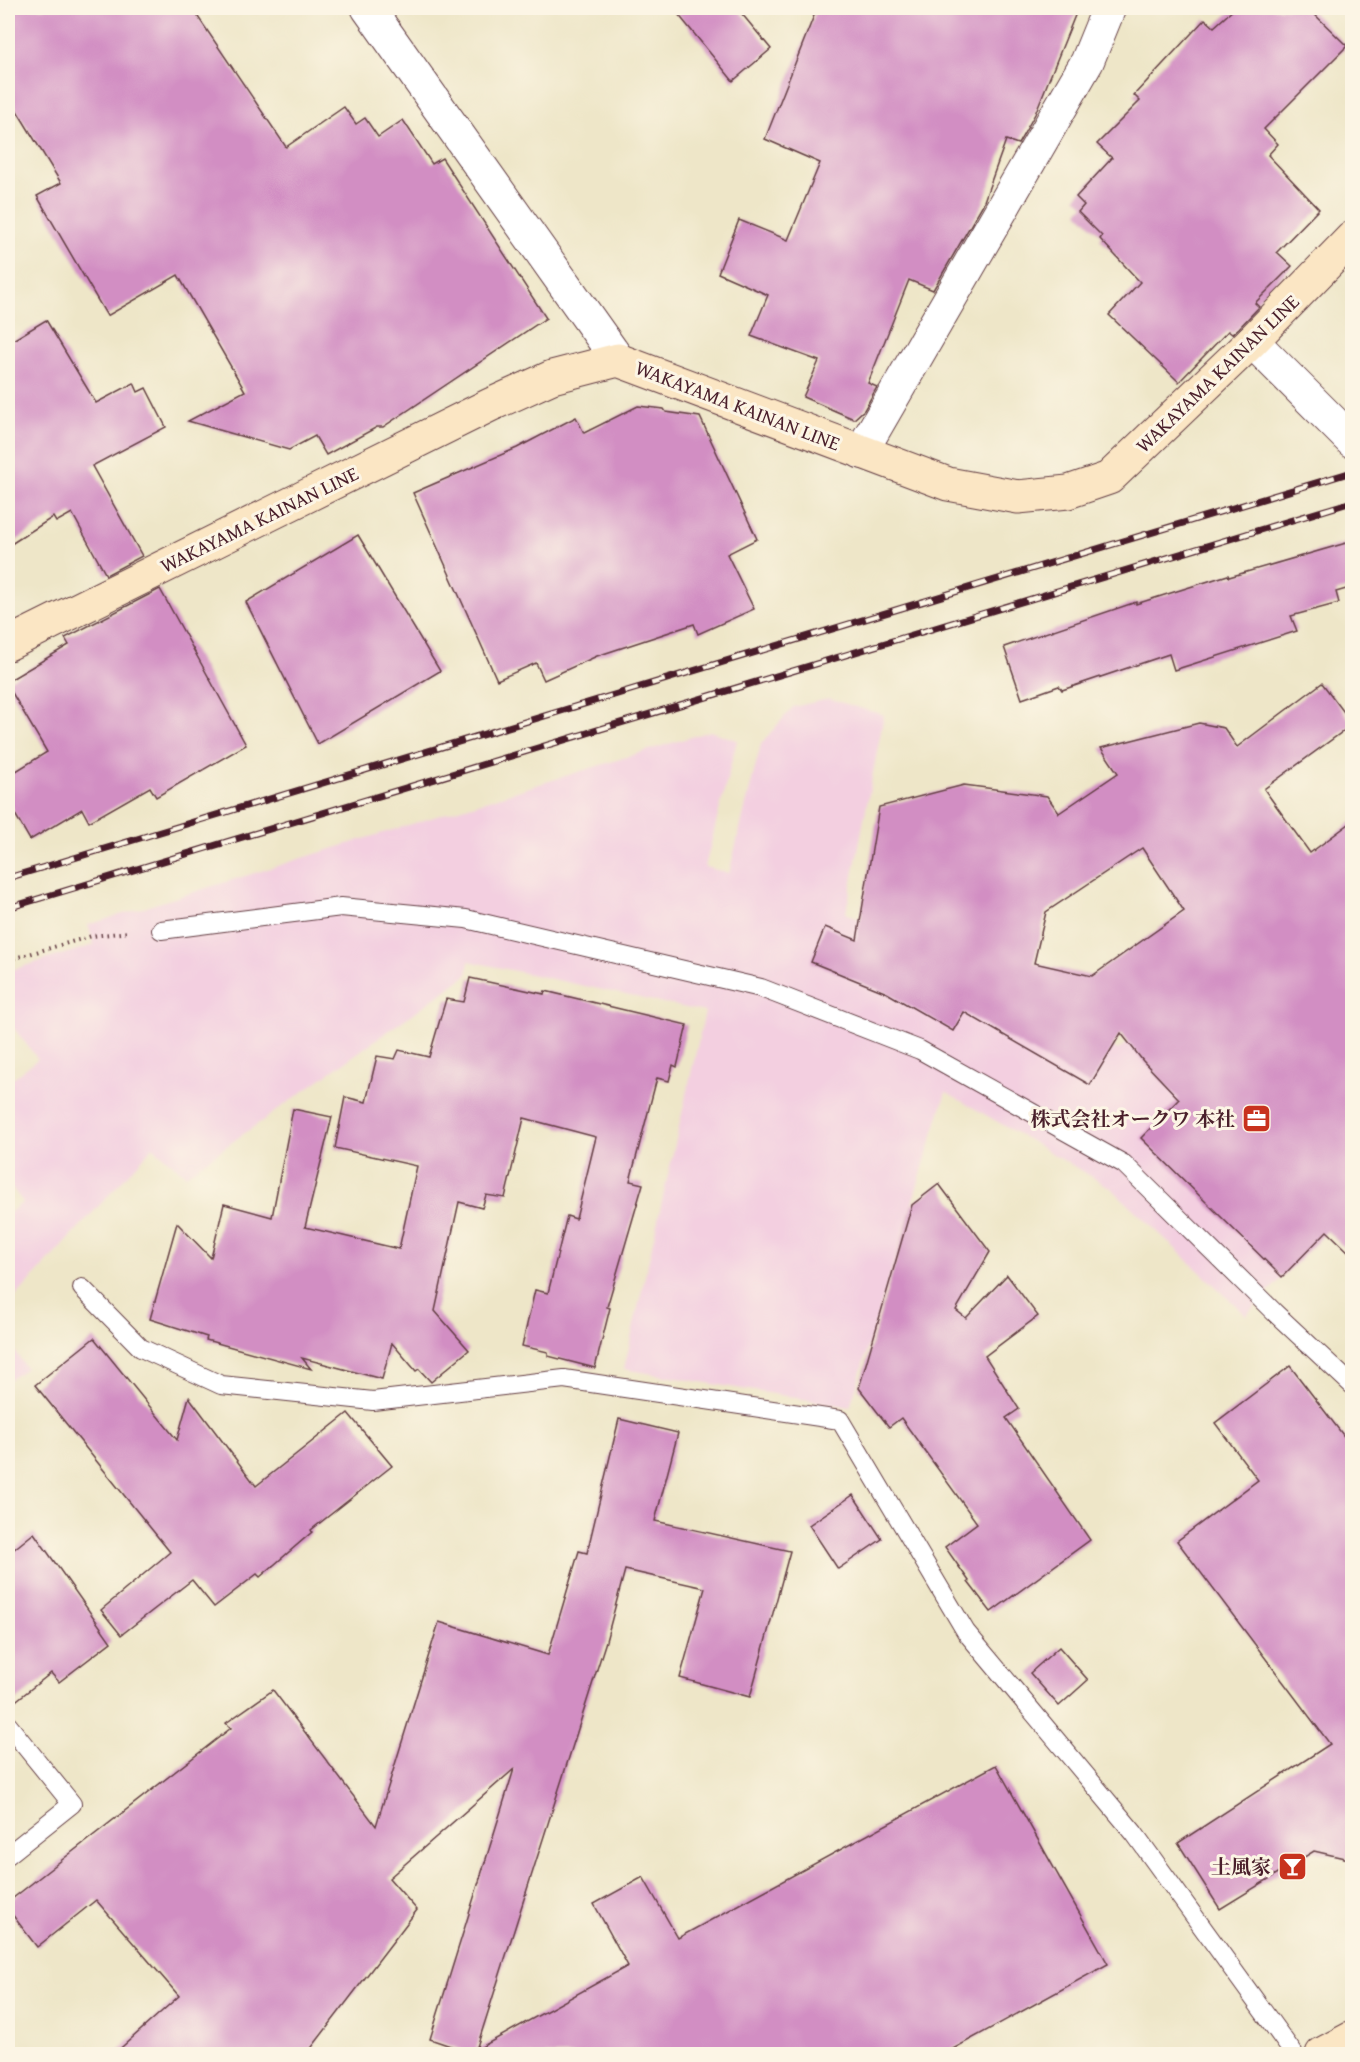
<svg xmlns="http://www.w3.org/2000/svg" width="1360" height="2062" viewBox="0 0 1360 2062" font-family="'Gentium Book Plus','Noto Serif JP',serif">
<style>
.built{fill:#f3cfe0}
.building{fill:#d28ec3;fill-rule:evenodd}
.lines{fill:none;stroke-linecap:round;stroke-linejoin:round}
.service-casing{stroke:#633d43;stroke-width:20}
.minor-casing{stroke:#633d43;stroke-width:35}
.secondary-casing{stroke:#633d43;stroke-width:35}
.path{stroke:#633d43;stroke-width:4;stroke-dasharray:1.5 4.5;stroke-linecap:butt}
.service{stroke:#fff;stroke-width:18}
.minor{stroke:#fff;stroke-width:33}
.secondary{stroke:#fbe6c4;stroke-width:33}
.rail-casing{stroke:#4a1f2b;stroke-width:7}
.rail{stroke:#fcf5e5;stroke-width:4.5;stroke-dasharray:14;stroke-linecap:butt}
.labels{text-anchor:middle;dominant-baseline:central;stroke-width:6;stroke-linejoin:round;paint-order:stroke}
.street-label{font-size:20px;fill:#4a1f2b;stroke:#fcf5e5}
.poi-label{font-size:20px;font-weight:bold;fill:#4a1f2b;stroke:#fcf5e5;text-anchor:end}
</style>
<rect width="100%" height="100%" fill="#fcf5e5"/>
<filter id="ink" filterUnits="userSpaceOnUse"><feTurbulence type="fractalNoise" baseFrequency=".0167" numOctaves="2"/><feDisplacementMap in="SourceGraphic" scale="12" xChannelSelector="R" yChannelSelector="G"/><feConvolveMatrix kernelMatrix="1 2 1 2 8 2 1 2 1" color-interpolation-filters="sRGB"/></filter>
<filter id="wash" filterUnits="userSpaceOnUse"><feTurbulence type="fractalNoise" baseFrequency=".008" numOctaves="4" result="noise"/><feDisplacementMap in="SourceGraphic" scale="24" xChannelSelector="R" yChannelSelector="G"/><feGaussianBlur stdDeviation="1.35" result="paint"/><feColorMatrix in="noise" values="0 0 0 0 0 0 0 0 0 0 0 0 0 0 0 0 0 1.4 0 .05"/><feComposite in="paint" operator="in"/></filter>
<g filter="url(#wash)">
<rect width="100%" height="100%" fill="#eee6c8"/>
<g class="built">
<polygon points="829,699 884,715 846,913 968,966 1118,1050 1352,874 1352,1206 1246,1315 1111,1188 946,1092 850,1407 624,1369 705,1012 469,961 467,975 186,1175 153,1147 8,1305 8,1214 23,1202 8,1183 8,1082 38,1059 8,1021 8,971 94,945 88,925 710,731 737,740 705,867 729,873 761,744 793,707"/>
<polygon points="8,1341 26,1368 8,1381"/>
</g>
<g id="blocks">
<g class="building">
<polygon points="8,8 192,8 286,147 344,107 356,124 365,118 378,137 403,120 432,164 442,158 546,318 383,427 377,427 326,455 315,436 289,450 188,421 245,391 178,275 107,316 37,196 61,183 8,96"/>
<polygon points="673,8 737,8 771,49 733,81"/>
<polygon points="817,8 1078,8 1035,114 1018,144 1006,140 983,204 933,290 909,280 868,383 877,387 864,410 854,419 803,397 819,361 751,336 768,295 718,273 739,220 788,240 820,163 765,139"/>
<polygon points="1235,8 1308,8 1347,46 1264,129 1278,144 1268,155 1319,209 1277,252 1292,266 1255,303 1259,307 1239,328 1232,334 1228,331 1179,382 1109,315 1140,282 1100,239 1102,236 1078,212 1084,205 1076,197 1112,158 1097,144 1140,101 1134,95 1205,19 1214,27"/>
<polygon points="46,320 96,403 134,383 138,392 146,388 166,427 92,466 142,556 106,575 72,513 56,522 53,517 8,546 8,343"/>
<polygon points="638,406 664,409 666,412 700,417 757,539 727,554 754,609 698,634 694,624 597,656 544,680 536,663 497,680 413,493 517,448 576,417 584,433"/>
<polygon points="358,535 440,671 318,744 246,602"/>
<polygon points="1353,541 1353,587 1336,592 1339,603 1291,616 1297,631 1174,670 1169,654 1062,690 1059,686 1022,699 1004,647 1136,602 1136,604 1228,575 1229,577"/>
<polygon points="160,589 246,745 156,797 150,787 89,822 82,809 30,840 8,802 8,776 47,752 8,686 8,681 69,645 65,638"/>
<path d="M1322 683 1353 724 1264 789 1310 853 1353 821V1256L1327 1231 1282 1277 1141 1138 1179 1099 1143 1061 1121 1033 1090 1085 964 1012 953 1031 887 993 811 962 825 927 857 940 879 807 964 785 1047 796 1059 813 1118 773 1101 748 1199 723 1224 728 1237 747ZM1142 848 1184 911 1092 976 1034 963 1046 912Z"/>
<polygon points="470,978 544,994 545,991 687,1025 677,1067 673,1065 669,1081 657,1078 630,1181 643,1184 607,1307 610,1308 595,1368 548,1356 548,1352 522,1346 535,1290 548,1293 567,1216 576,1219 596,1137 524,1118 505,1198 486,1195 482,1208 459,1202 435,1311 469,1350 431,1382 419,1369 416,1371 392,1343 382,1379 302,1358 311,1369 206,1340 207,1337 150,1319 177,1223 211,1258 224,1204 272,1217 293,1109 332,1117 305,1227 399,1249 417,1166 335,1148 345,1097 366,1102 377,1056 395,1059 399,1050 429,1057 446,999 464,1002"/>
<polygon points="939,1184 990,1252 956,1310 966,1318 1007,1275 1038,1316 985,1356 1019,1409 1006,1418 1090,1540 991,1612 968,1582 969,1581 945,1547 977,1523 901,1418 889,1427 859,1388 912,1205"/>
<polygon points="94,1338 177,1440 189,1397 256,1486 348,1413 392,1466 311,1530 312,1532 260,1577 257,1574 214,1607 192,1580 121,1635 101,1610 170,1552 35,1385"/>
<polygon points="1290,1366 1353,1448 1353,1860 1314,1851 1220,1909 1178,1843 1330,1744 1177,1541 1258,1480 1215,1423"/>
<polygon points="619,1419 678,1433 655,1521 790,1551 750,1697 680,1678 705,1588 625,1570 606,1641 476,2050 628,1966 594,1904 643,1877 678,1938 996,1765 1108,1964 942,2055 468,2055 471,2053 430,2039 514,1769 389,1878 417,1910 306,2055 113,2055 179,1996 96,1900 37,1947 8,1909 8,1902 231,1728 226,1723 273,1690 376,1826 439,1622 548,1655 579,1551 587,1553"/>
<polygon points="853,1495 882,1539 838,1569 809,1525"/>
<polygon points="34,1533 111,1642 59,1682 51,1673 8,1707 8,1554"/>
<polygon points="1059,1647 1088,1680 1059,1706 1030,1673"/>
</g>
</g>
</g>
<g filter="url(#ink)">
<use href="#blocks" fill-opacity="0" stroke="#633d43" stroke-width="1.5"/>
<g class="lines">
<defs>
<g id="service">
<polyline points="161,930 341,907 466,919 761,988 920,1050 1124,1164 1274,1312 1352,1385"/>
<polyline points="82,1288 141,1348 221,1385 373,1401 564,1379 840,1420 966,1632 1134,1833 1294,2054"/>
<polyline points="8,1725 72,1804 8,1855"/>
</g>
<g id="minor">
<polyline points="368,8 618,360"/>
<polyline points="1252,341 1352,441"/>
<polyline points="861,452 1087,62 1109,8"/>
</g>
<g id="secondary">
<polyline points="8,644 490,405 552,377 618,360 948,484 1018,497 1068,492 1109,478 1252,341 1352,238"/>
<polyline points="1322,2054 1352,2038"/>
</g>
</defs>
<use href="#service" class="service-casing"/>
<use href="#minor" class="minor-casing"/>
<use href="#secondary" class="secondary-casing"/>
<polyline class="path" points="8,960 92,936 129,932"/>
<use href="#service" class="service"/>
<use href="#minor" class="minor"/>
<use href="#secondary" class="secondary"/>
<defs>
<g id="rail">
<polyline points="8,878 1352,472"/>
<polyline points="8,908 1352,502"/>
</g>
</defs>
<use href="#rail" class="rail-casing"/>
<use href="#rail" class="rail"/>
</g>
</g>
<defs>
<symbol id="office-square" viewBox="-11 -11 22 22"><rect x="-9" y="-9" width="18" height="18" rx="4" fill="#c8321e" stroke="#fcf5e5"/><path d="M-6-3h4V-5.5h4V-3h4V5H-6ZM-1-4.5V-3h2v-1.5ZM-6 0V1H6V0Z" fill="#fff"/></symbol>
<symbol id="bar-square" viewBox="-11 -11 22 22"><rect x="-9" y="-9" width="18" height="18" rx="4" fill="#c8321e" stroke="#fcf5e5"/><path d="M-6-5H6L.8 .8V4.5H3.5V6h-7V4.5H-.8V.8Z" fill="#fff"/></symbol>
</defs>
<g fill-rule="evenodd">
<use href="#office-square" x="1240" y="1102" width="33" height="33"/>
<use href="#bar-square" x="1276" y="1850" width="33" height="33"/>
</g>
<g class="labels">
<g class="street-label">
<text transform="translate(1217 373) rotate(-44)">WAKAYAMA KAINAN LINE</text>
<text transform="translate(738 405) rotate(21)">WAKAYAMA KAINAN LINE</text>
<text transform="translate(259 519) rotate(-26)">WAKAYAMA KAINAN LINE</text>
</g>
<g class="poi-label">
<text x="1235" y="1118">株式会社オークワ 本社</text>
<text x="1271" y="1866">土風家</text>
</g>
</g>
<rect width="1360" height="2062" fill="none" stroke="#fcf5e5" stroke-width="30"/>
</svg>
